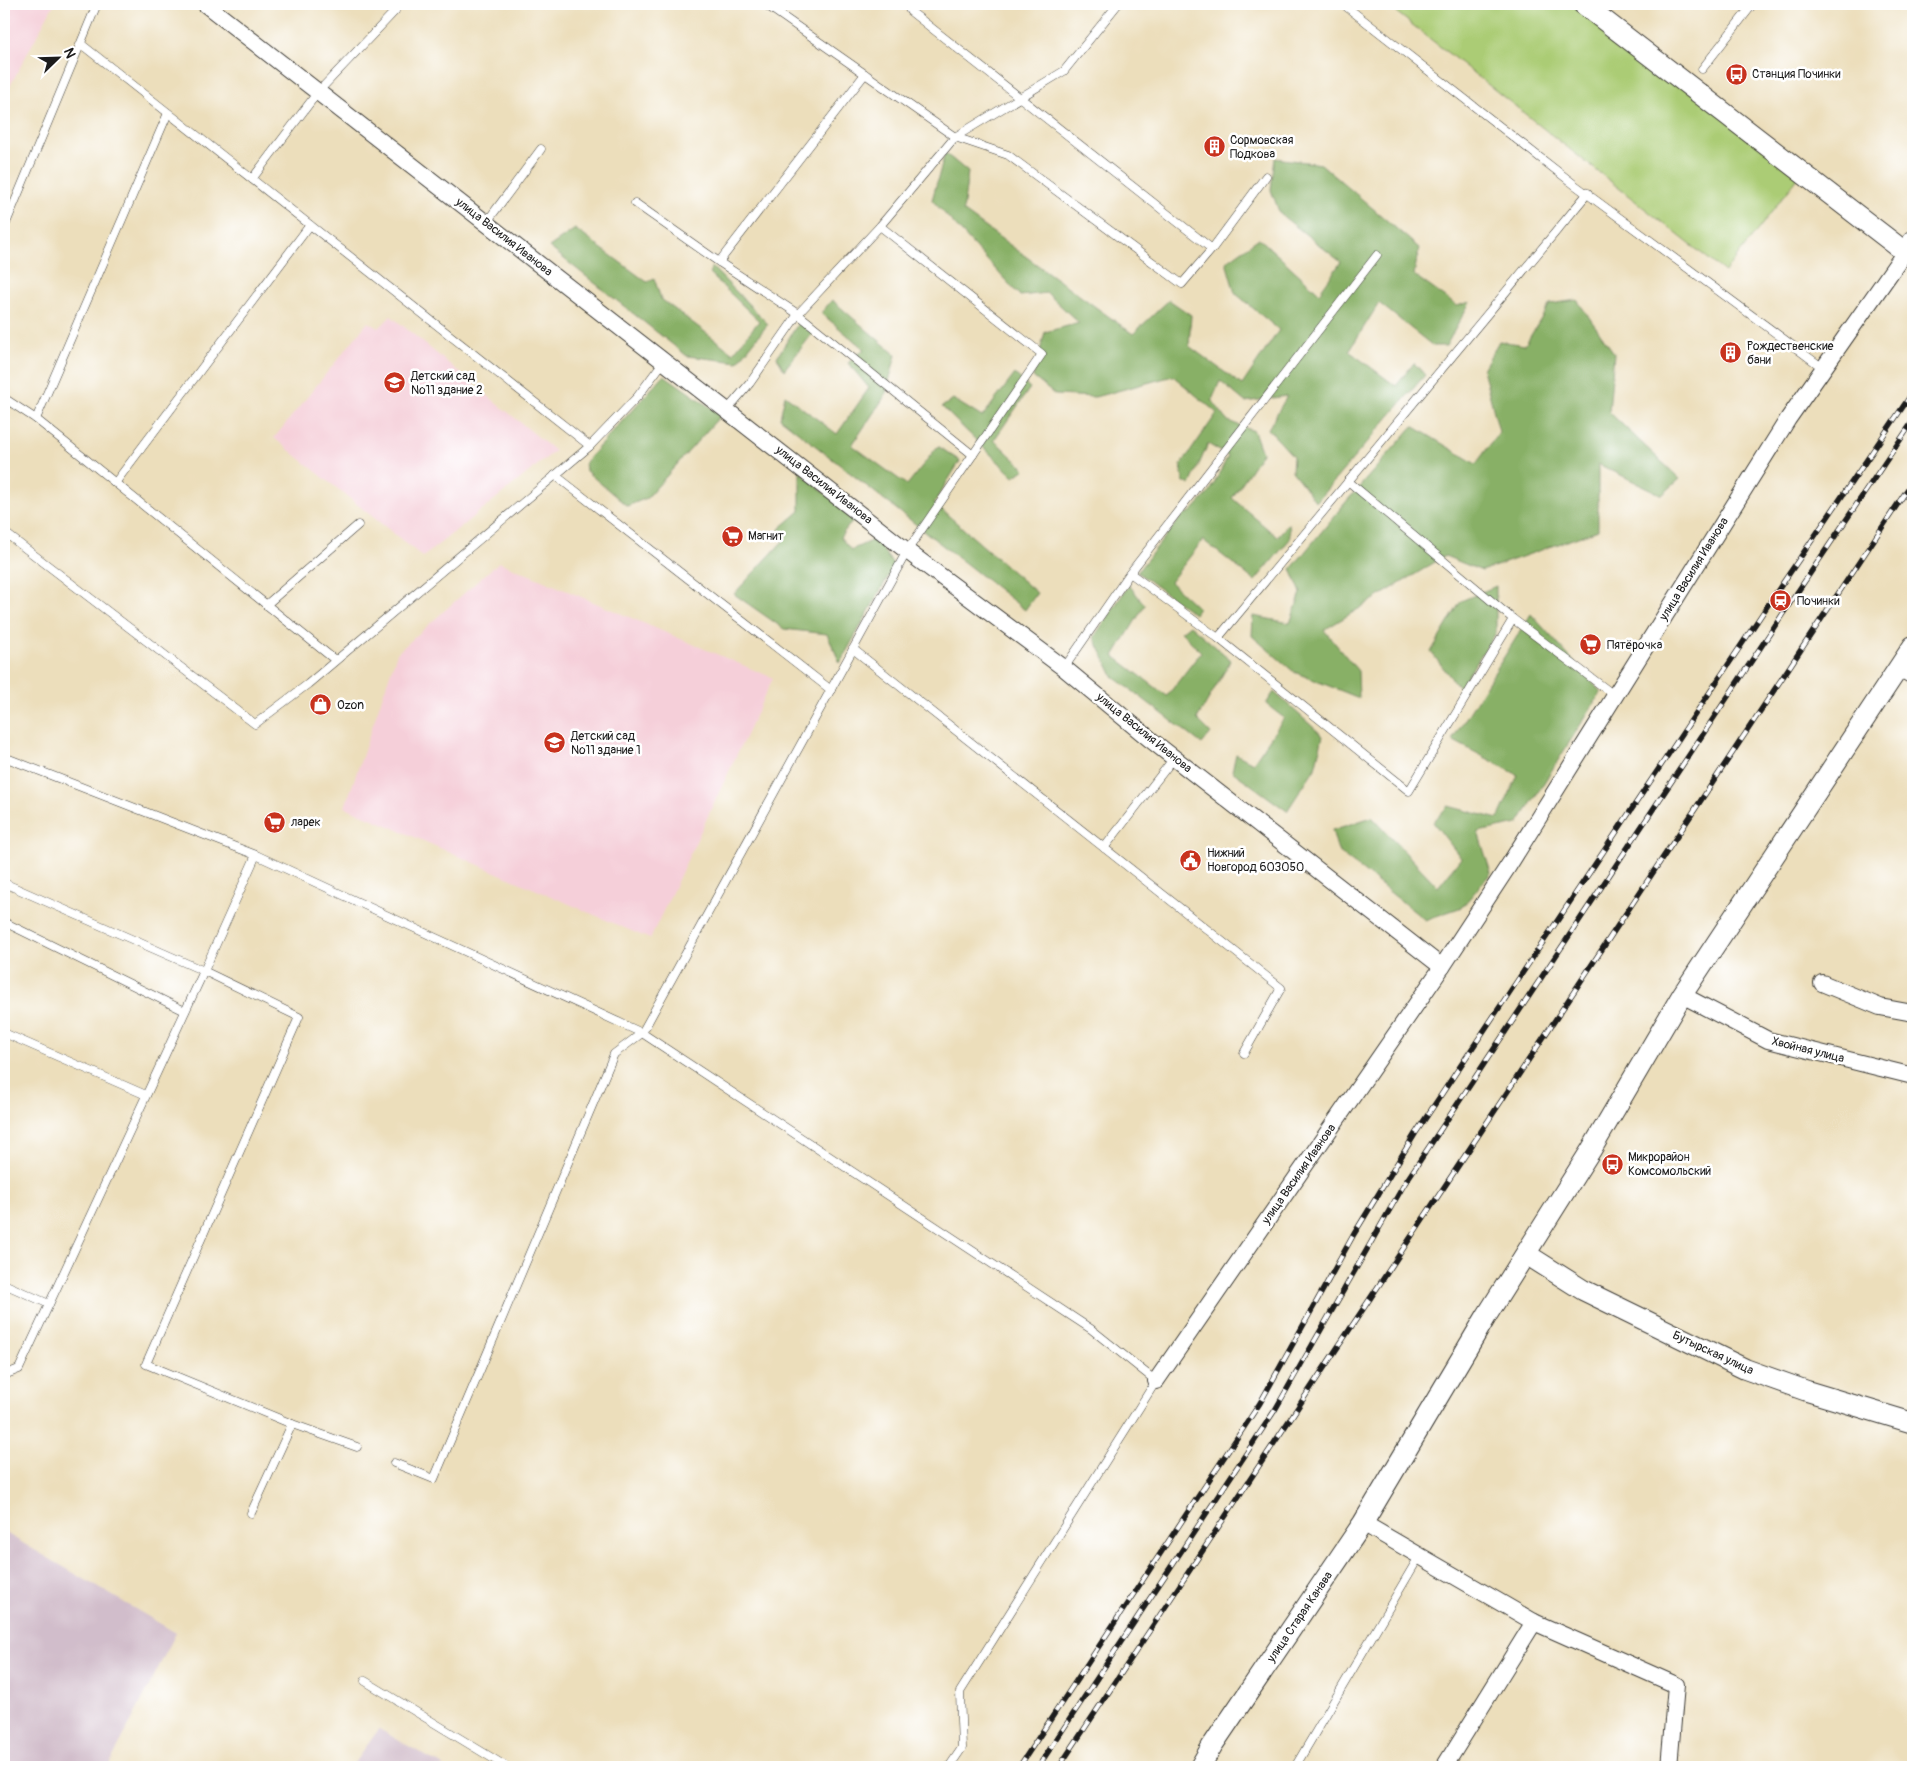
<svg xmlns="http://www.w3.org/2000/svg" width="1917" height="1771" viewBox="0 0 1917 1771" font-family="Pangolin,sans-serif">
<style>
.built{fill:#f5cfd9}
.industrial{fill:#d1bdcb}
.green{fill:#abcc74;stroke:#647448}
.forest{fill:#88b066;stroke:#526641}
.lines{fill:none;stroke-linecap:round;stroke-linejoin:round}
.service-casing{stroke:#3b3934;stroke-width:9}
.minor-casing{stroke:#3b3934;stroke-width:18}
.tertiary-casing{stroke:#3b3934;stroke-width:22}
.service{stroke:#fff;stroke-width:8}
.minor{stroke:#fff;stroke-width:16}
.tertiary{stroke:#fff;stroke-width:20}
.rail-casing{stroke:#1c1c1c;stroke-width:5.5}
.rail{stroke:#fff;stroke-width:4;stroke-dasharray:11;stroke-linecap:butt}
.labels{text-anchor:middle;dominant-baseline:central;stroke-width:5;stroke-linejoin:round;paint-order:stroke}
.poi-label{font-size:12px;fill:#1c1c1c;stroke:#fff;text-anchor:start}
.street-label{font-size:12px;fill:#1c1c1c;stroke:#fff}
</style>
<rect width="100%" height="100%" fill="#fff"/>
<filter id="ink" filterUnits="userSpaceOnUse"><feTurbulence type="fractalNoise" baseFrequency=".02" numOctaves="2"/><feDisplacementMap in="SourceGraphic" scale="10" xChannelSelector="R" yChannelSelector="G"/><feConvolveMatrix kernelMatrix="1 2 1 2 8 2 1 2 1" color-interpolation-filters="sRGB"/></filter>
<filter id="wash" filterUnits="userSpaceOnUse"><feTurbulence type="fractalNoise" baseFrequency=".0096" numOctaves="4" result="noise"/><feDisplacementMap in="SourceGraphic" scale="20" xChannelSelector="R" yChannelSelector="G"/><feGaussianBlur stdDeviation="1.12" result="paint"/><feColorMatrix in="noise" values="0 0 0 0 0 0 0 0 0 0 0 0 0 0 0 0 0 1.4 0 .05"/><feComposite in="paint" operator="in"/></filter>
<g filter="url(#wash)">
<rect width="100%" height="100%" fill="#ecdebb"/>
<g class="built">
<polygon points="4,4 54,4 4,97"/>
<polygon points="391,316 555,451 423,557 274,438 368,322 379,328"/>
<polygon points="499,562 773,678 650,939 345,807 397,653"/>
</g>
<g class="industrial">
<polygon points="4,1532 176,1633 108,1767 4,1767"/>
<polygon points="379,1729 445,1767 351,1767"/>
</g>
<polygon class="green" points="1386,4 1583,4 1802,173 1725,272"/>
<g class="forest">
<polygon points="945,153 968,172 963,211 1133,334 1169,300 1191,315 1189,346 1242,385 1279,330 1235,293 1226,262 1259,238 1319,293 1341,262 1280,214 1271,190 1275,158 1321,164 1419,248 1414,275 1457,306 1470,302 1446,346 1433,346 1379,303 1349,351 1396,386 1414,363 1425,375 1316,502 1292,471 1293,456 1268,429 1287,396 1245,402 1220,381 1212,400 1228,421 1254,431 1262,453 1232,498 1277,537 1289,523 1290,539 1255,581 1203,540 1170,582 1198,608 1194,614 1137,572 1181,517 1192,511 1210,492 1228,456 1208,444 1190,485 1183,481 1181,465 1217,413 1173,376 1095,397 1055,395 1033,377 1045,332 1079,323 1047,293 1020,296 932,200"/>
<polygon points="575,229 647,282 654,278 661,299 733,353 759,321 709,273 712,267 768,324 738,362 687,356 549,247"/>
<polygon points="832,300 896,355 885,396 852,445 907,485 938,446 960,461 934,503 1037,593 1025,610 780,418 785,395 837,434 869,388 848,363 864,349 821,313"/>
<polygon points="1577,300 1614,353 1609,412 1680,479 1662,495 1598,464 1598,530 1482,571 1445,556 1324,630 1358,671 1359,698 1294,672 1252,636 1253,616 1290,623 1301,593 1291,569 1345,503 1413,426 1476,464 1499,432 1483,369 1499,341 1525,345 1550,304"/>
<polygon points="799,322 813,333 784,370 777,357"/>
<polygon points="1015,374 1030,388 994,440 1025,469 1014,477 942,407 953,399 982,417"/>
<polygon points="664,375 721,415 647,498 627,506 586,471 585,462"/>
<polygon points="800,471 854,519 840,537 851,550 875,539 894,566 840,663 827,634 784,629 734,594 784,540 779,529 800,511"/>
<polygon points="1129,585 1145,605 1114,656 1167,696 1201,652 1181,632 1190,625 1231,660 1197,719 1211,733 1202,744 1113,676 1094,637"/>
<polygon points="1496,586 1496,633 1459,688 1431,652 1461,601"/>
<polygon points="1531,614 1601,692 1518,824 1478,832 1491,873 1462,907 1425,920 1338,851 1332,830 1372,817 1438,887 1461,858 1433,822 1448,806 1498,819 1518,775 1452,740"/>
<polygon points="1274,692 1323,736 1315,768 1287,811 1232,771 1236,754 1253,763 1284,718 1266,704"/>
</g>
</g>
<g filter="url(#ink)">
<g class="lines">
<defs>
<g id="service">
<polyline points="765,4 955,137 1008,155 1182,284 1212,249"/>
<polyline points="907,4 910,11 1212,249 1266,176"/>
<polyline points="1343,4 1575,185 1823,368"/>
<polyline points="81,44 590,446"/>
<polyline points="1702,69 1753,4"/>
<polyline points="252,179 318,92 395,11 387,4"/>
<polyline points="635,203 719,262 798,314 973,455"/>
<polyline points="486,223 541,149"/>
<polyline points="4,228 97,4"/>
<polyline points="719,262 865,74"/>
<polyline points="4,398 36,419 335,660"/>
<polyline points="727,410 750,383 798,314 880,226 955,137 1064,71 1118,4"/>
<polyline points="36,419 168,113"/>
<polyline points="555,475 831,690"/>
<polyline points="1348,481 1513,619 1614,695"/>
<polyline points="115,483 310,225"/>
<polyline points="4,532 255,724 308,684 590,446 638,396 664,361"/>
<polyline points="1130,573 1377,255"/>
<polyline points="266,605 358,525"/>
<polyline points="1218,638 1409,791 1513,619"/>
<polyline points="853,649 1281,988 1244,1053"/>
<polyline points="1064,668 1130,573 1218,638 1588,193"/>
<polyline points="4,757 256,855"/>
<polyline points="1104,848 1174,758"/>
<polyline points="4,883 204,971 256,855 642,1033 1091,1329 1156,1381 960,1692 962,1748 949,1767"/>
<polyline points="4,922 185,1011"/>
<polyline points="4,1033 146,1095"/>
<polyline points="4,1284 49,1304"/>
<polyline points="4,1375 19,1369 204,971 299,1017 146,1364 292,1424 251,1513"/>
<polyline points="292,1424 357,1447"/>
<polyline points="394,1463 434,1479 614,1054 642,1033 907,551 1042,354 880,226"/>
<polyline points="365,1681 507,1767"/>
<polyline points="1295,1767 1420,1555"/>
</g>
<g id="minor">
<polyline points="205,4 907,551 1064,668 1151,740 1442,967"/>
<polyline points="1899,668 1913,676"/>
<polyline points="1822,983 1880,1007 1913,1013"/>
<polyline points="1682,995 1768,1040 1913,1076"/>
<polyline points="1156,1381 1442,967 1509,865 1788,419 1905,252"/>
<polyline points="1363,1523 1534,1622 1676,1685 1669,1767"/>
<polyline points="1444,1767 1534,1622"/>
</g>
<g id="tertiary">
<polyline points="1583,4 1905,252 1913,241"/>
<polyline points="1526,1254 1583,1290 1745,1369 1807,1391 1913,1423"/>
<polyline points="1200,1767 1212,1746 1363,1523 1487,1315 1591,1150 1682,995 1913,646"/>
</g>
</defs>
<use href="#service" class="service-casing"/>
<use href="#minor" class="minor-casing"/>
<use href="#tertiary" class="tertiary-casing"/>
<use href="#service" class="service"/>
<use href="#minor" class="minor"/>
<use href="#tertiary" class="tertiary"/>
<defs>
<g id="rail">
<polyline points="1019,1767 1260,1403 1354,1234 1415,1134 1774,596 1913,392"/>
<polyline points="1038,1767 1275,1410 1405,1183 1788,606 1913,421"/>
<polyline points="1059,1767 1913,481"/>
</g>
</defs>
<use href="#rail" class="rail-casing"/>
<use href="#rail" class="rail"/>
</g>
</g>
<defs>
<symbol id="bus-disc" viewBox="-11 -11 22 22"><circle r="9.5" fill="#c8321e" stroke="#fff"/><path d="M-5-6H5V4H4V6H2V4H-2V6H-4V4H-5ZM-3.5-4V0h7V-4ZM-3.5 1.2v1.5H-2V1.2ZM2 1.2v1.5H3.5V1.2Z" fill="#fff"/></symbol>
<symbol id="building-disc" viewBox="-11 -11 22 22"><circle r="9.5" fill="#c8321e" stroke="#fff"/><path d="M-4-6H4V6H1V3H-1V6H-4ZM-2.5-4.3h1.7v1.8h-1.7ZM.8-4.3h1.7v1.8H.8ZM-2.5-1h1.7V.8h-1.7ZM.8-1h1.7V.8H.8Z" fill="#fff"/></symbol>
<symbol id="school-disc" viewBox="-11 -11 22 22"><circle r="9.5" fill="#c8321e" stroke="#fff"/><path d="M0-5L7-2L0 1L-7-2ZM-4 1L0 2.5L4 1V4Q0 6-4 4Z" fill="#fff"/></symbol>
<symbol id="supermarket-disc" viewBox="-11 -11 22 22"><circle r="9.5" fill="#c8321e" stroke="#fff"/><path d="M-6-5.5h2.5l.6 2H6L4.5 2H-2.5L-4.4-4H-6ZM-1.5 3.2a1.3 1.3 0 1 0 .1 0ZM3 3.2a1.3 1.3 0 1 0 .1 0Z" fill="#fff"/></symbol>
<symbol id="station-disc" viewBox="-11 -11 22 22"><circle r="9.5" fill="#c8321e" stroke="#fff"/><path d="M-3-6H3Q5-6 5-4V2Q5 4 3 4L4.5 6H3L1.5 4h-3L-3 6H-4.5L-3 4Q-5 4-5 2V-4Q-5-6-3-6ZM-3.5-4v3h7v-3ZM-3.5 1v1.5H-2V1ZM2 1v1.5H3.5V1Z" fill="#fff"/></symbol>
<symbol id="shop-disc" viewBox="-11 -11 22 22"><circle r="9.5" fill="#c8321e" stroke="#fff"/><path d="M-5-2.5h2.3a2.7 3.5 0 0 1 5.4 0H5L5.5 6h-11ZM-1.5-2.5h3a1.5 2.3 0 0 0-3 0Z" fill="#fff"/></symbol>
<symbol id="civic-disc" viewBox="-11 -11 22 22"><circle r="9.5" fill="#c8321e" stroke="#fff"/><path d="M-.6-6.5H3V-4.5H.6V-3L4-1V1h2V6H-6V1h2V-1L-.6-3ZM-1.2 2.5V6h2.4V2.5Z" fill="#fff"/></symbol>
</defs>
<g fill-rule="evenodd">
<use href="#bus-disc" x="1724" y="62" width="25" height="25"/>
<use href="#building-disc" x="1202" y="134" width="25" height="25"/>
<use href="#building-disc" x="1718" y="340" width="25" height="25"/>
<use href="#school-disc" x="382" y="370" width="25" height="25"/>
<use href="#supermarket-disc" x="720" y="524" width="25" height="25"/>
<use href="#station-disc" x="1768" y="588" width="25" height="25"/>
<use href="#supermarket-disc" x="1578" y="632" width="25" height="25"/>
<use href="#shop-disc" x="308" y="692" width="25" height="25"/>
<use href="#school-disc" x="542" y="730" width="25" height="25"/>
<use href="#supermarket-disc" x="262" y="810" width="25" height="25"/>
<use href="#civic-disc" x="1178" y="848" width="25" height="25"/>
<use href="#bus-disc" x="1600" y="1152" width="25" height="25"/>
</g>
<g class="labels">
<g class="poi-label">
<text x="1752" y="74">Станция Починки</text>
<text x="1230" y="140">Сормовская<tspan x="1230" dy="14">Подкова</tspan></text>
<text x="1747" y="346">Рождественские<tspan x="1747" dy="14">бани</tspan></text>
<text x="411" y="376">Детский сад<tspan x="411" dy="14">№11 здание 2</tspan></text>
<text x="748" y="536">Магнит</text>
<text x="1797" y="601">Починки</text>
<text x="1607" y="645">Пятёрочка</text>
<text x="337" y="705">Ozon</text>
<text x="571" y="736">Детский сад<tspan x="571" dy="14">№11 здание 1</tspan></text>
<text x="291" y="822">ларек</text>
<text x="1207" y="853">Нижний<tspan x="1207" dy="14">Новгород 603050</tspan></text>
<text x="1628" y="1157">Микрорайон<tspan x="1628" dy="14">Комсомольский</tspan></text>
</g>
<g class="street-label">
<text transform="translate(504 237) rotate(38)">улица Василия Иванова</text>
<text transform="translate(824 485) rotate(38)">улица Василия Иванова</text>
<text transform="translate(1694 569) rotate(-58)">улица Василия Иванова</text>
<text transform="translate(1144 733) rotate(39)">улица Василия Иванова</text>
<text transform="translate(1808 1050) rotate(14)">Хвойная улица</text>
<text transform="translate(1299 1174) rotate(-55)">улица Василия Иванова</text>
<text transform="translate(1713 1353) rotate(25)">Бутырская улица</text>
<text transform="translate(1300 1617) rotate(-56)">улица Старая Канава</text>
</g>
</g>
<rect width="1917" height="1771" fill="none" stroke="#fff" stroke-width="20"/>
<g transform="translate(58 58) rotate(67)" stroke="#ffffff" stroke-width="4" paint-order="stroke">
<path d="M0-4L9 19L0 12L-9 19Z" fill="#1c1c1c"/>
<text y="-8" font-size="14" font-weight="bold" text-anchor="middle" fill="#1c1c1c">N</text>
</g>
</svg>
